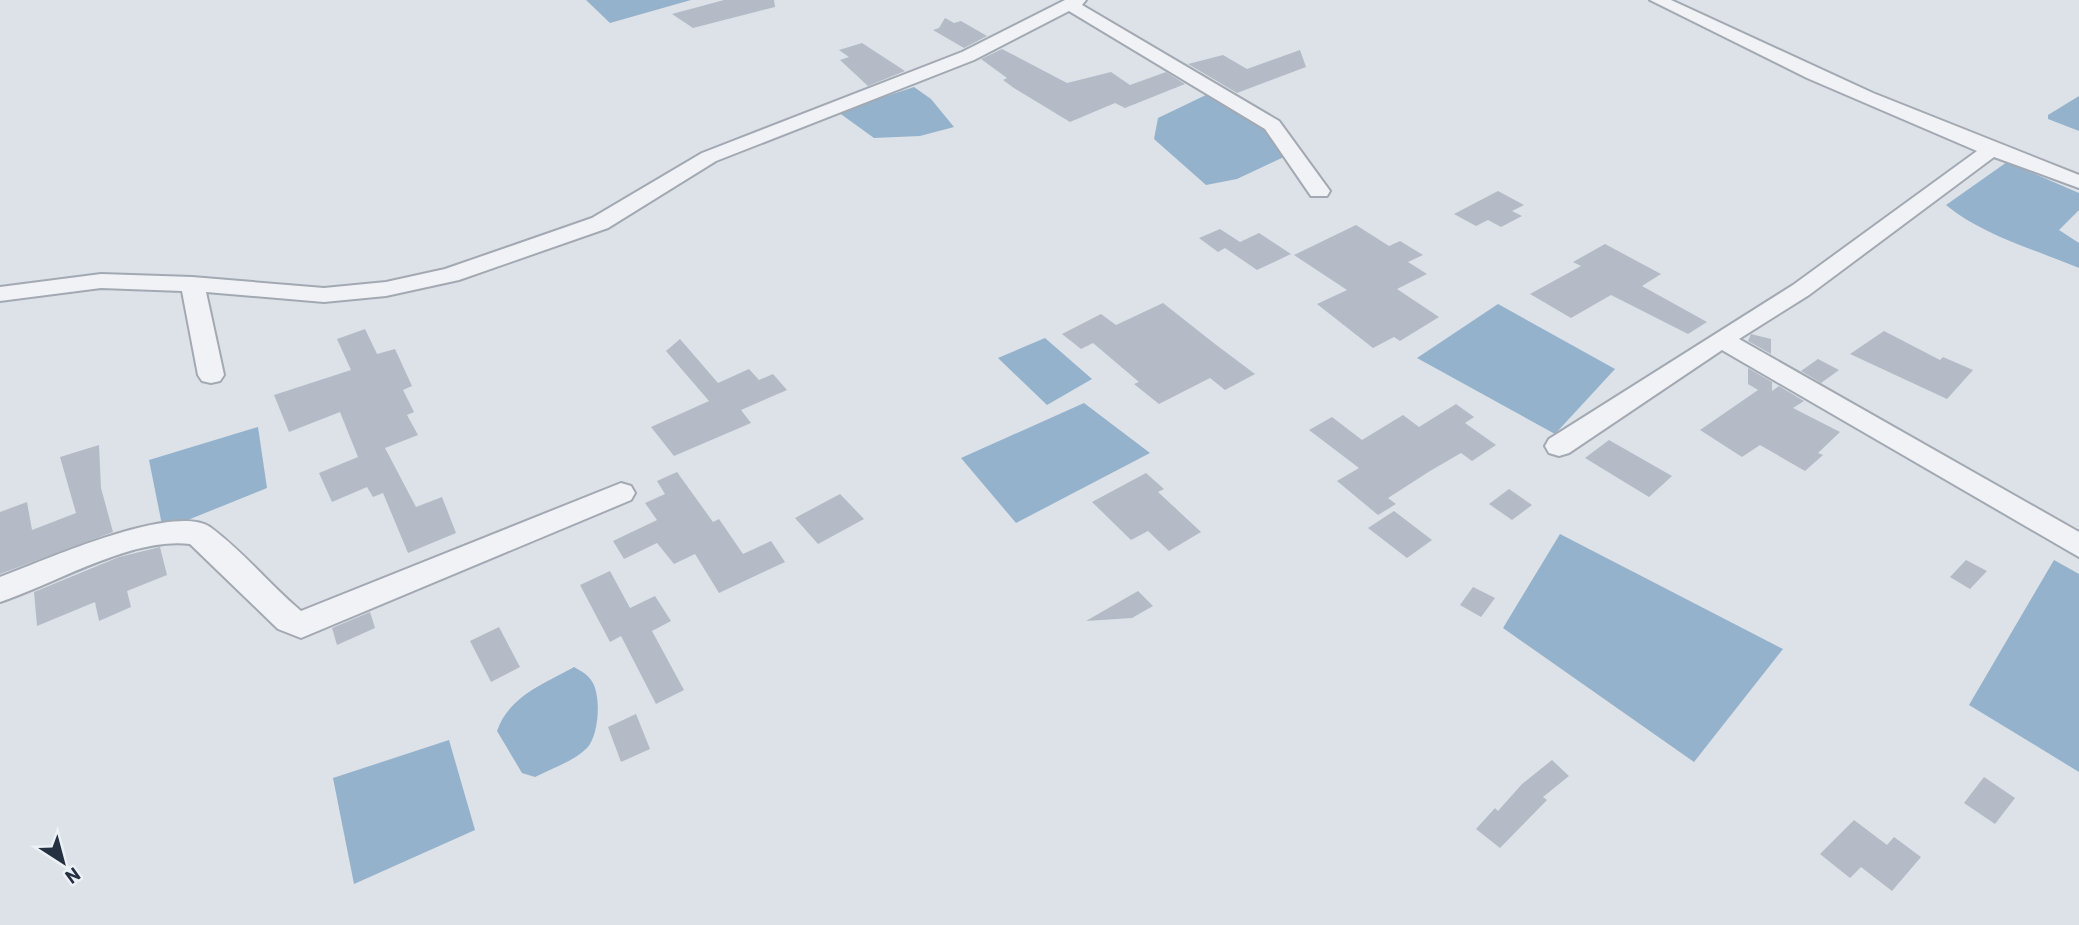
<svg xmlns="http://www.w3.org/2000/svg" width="2079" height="925" viewBox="0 0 2079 925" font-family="Barlow,sans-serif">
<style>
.water{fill:#94b2cc}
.building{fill:#b4bbc6}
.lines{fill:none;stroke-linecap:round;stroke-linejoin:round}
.minor-casing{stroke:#a2a9b2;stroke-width:4}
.minor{fill:#f0f2f6;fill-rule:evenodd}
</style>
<rect width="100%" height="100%" fill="#dde2e8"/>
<g class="water">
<polygon points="586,0 691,0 610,23"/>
<polygon points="914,87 931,99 954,127 920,136 874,138 838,112"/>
<polygon points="1208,94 1250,112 1286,156 1237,179 1206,185 1154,139 1158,118"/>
<polygon points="2079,96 2079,131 2048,119 2048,115"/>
<path d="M2007 162 2079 193V210L2059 230 2079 243V268C2036 250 1982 235 1946 205Z"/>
<polygon points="1498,304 1615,369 1555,434 1417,358"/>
<polygon points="1045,338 1092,379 1047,405 998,358"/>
<polygon points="1084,403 1150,453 1016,523 961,458"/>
<polygon points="258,427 267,488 163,530 149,460"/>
<polygon points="1560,534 1783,649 1694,762 1503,628"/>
<polygon points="2054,560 2079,574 2079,772 1969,705"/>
<path d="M574 667C581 671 587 674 591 680 602 694 599 736 587 748 574 761 551 769 535 777L522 773 497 731C509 696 544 684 574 667Z"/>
<polygon points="449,740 475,830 354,884 333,778"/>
</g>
<g class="building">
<polygon points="724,0 774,0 775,7 693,28 672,14"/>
<polygon points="945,18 954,23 961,21 987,36 964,48 933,30 939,28"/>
<polygon points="862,43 905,71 868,86 840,60 849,57 839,50"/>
<polygon points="1002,49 1067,83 1111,72 1130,85 1166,72 1185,84 1125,108 1115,103 1070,122 1014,88 1003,80 1007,78 981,59"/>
<polygon points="1300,50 1306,67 1237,93 1188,64 1223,55 1247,69"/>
<polygon points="1498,191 1524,205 1512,211 1522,216 1501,227 1488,220 1476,226 1454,214"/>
<polygon points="1356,225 1389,246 1400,241 1423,255 1408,262 1427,274 1397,289 1439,317 1400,341 1394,337 1373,348 1317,304 1347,290 1294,255"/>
<polygon points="1220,229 1240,242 1259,233 1291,254 1257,270 1225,248 1218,252 1199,238"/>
<polygon points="1605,244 1661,274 1642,286 1707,322 1688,334 1611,295 1571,318 1530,294 1581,266 1573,262"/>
<polygon points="1163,303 1215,344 1255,374 1225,390 1210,378 1159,404 1134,384 1139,382 1093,343 1081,349 1062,334 1101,314 1116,325"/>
<polygon points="365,329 377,354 395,349 412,386 403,390 414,412 407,415 418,435 385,448 416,507 442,497 456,533 408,553 383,493 373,497 367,487 332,502 319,473 358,457 340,412 289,432 274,395 351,370 337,339"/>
<polygon points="1884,331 1940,360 1943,357 1973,370 1947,399 1850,354"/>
<polygon points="1751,334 1771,339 1771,354 1748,341"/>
<polygon points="680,339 718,383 749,369 759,380 773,374 787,390 741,410 751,423 674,456 651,427 709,401 666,351"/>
<polygon points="1818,359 1839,370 1821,383 1801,371"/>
<polygon points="1748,368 1772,382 1772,391 1779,386 1804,401 1793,408 1840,432 1818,453 1823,455 1805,471 1760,445 1742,457 1700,430 1758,390 1748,384"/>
<polygon points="1456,404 1474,417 1465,423 1496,445 1472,461 1461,453 1430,471 1388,498 1396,504 1378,515 1337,481 1359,468 1309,430 1332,417 1362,440 1403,415 1419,427"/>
<polygon points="1609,440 1672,476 1649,497 1585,458"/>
<polygon points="99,445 101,488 113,532 0,574 0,512 27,502 32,530 76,513 60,457"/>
<polygon points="677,472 713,522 719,519 743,554 771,541 785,562 719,593 695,554 674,564 657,543 624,559 613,541 657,520 645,503 665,494 657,481"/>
<polygon points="1146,473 1164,489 1158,492 1201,532 1169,551 1148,531 1131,540 1092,502"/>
<polygon points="1509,489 1532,505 1512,520 1489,504"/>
<polygon points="840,494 864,519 818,544 795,518"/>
<polygon points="1394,511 1432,540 1407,558 1368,528"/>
<polygon points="160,547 167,575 127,591 131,607 99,621 95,602 37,626 34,592 119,557"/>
<polygon points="1966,560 1987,571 1970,589 1950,577"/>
<polygon points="610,571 630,608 655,596 671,621 652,631 684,690 656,704 621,636 610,642 580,585"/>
<polygon points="1473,587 1495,598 1481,617 1460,605"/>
<polygon points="1138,591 1153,606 1132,618 1086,621"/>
<polygon points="370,612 375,628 337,645 332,628"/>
<polygon points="499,627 520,667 491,682 470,641"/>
<polygon points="636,714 650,749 621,762 608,727"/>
<polygon points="1552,760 1569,776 1543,797 1547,800 1500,848 1476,829 1495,808 1498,811 1522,784"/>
<polygon points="1984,777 2015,798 1995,824 1964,803"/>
<polygon points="1854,820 1887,845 1894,837 1921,857 1892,891 1861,867 1850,878 1820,854"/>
</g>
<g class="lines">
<defs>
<g id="minor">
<polygon points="1065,0 1086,0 1082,5 1279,121 1330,191 1327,196 1311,196 1265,129 1069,11 974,60 716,161 608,228 459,280 386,296 324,302 206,292 224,375 220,381 211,383 202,381 198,375 182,291 101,288 0,301 0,287 101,274 192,277 324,288 386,282 445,269 592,218 702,153 962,52"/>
<polygon points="1650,0 1671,0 1873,93 2079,175 2079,188 1994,157 1809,295 1739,339 2079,532 2079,557 1722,350 1569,453 1559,456 1549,453 1545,446 1549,439 1793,285 1977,151 1807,78"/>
<path d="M621 483 631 486 635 493 631 500 301 638 278 629 190 544C131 537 55 584 0 602V577C41 562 173 502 210 527 243 551 270 585 301 611Z"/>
</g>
</defs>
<use href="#minor" class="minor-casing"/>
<use href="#minor" class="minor"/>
</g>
<g transform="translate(63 862) rotate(144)" stroke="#ecf1f6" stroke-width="5" paint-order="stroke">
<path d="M0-5L12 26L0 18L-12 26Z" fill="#253040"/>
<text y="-10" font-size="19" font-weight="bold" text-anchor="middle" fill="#253040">N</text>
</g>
</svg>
